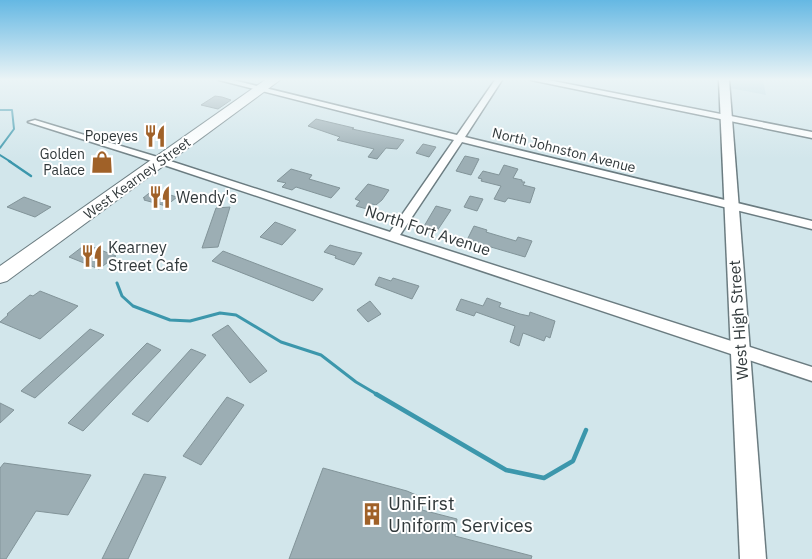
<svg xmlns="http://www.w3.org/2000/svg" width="812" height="559" viewBox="0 0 812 559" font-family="'IBM Plex Sans',sans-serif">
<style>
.built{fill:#bed9e2}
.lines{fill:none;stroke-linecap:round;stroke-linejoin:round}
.stream-far3{stroke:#3c97ac;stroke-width:2}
.stream-far2{stroke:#3c97ac;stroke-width:2.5}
.stream-far1{stroke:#3c97ac;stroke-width:3}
.stream{stroke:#3c97ac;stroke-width:4.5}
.building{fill:#9caeb4;stroke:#829499}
.minor-casing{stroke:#6b7c81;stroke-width:3}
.tertiary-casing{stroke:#6b7c81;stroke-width:3}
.primary-casing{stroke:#6b7c81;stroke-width:2}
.minor{fill:#fff;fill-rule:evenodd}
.tertiary{fill:#fff;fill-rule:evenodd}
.primary{fill:#fff;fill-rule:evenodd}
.labels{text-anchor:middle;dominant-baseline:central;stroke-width:4;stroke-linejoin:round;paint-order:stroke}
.far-poi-label{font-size:14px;fill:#31393b;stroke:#fff;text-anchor:end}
.far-street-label{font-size:14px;fill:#31393b;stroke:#fff}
.poi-label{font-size:16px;fill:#31393b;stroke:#fff;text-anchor:start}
.street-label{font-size:16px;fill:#31393b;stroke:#fff}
.near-poi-label{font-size:19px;fill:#31393b;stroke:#fff;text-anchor:start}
</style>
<rect width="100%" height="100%" fill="#d2e6eb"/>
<polygon class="built" points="763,80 766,95 729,88 728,81"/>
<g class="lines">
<g class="stream-far3">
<polyline points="0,110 12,110 14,129 0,148"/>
<polyline points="0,155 11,162"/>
</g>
<polyline class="stream-far2" points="9,161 31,176"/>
<polyline class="stream-far1" points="117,283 122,296 133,306 170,320 190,321 220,313 236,315 281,342 321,355 356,382 378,395"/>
<polyline class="stream" points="376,394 506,470 544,478 573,461 586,430"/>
</g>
<g class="building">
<polygon points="215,96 222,97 231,100 218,109 201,105"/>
<polygon points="316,119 354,128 352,129 404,140 397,149 386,148 377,159 368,157 374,149 337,140 340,137 308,126"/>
<polygon points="423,144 436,147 429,157 416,153"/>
<polygon points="465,156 479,159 471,175 456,171"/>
<polygon points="504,165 518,169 513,178 522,180 522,182 525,182 523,185 535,188 530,203 508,198 505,202 494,199 501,186 481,181 482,179 478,178 483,171 499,175"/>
<polygon points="291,169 312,175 309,179 340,188 331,198 296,187 292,190 282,187 286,183 277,181"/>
<polygon points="368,184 389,190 382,200 376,205 372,204 367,209 356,206 360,201 355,199"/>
<polygon points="153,190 177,197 166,206 144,200 145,198 143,198"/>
<polygon points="470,196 483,199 477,211 464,207"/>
<polygon points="24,197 51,207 35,217 7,207"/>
<polygon points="436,206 451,210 437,231 423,228"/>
<polygon points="230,207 218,247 202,248 216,208"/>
<polygon points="275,222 296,230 282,245 260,237"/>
<polygon points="474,226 487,230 486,232 516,241 518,237 532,241 525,257 467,240"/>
<polygon points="86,244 98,249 116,256 99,269 69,257"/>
<polygon points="330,245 351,251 362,253 354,265 335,258 336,256 324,252"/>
<polygon points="223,251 275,271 323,289 313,301 212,261"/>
<polygon points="379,277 391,281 393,278 419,286 412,299 375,285"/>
<polygon points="40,291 78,306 40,339 0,322 8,315 7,314 30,295 33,296"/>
<polygon points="487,298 501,303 499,307 520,314 529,316 530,312 555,321 550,338 546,336 544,341 523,333 519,346 510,342 515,326 476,312 474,316 456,310 461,299 483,306"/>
<polygon points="370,301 381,314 368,322 357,310"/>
<polygon points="228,325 267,371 250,383 212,335"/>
<polygon points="90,329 104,335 35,398 21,391"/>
<polygon points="147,343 161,350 83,431 68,423"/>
<polygon points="191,349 206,355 148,422 132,414"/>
<polygon points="227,397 244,405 201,465 183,456"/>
<polygon points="0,403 14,410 0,423"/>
<polygon points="4,463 91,475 68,515 36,511 6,559 0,559 0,468"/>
<polygon points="323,468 407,491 423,498 422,510 457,519 455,536 532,556 531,559 289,559"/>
<polygon points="144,474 166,477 128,559 102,559"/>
</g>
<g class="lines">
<defs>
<g id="minor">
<polygon points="219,80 233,80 457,135 495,80 502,80 465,137 812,221 812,229 462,142 400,235 812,367 812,381 158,163 28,122 35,120 164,159 390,232 454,140"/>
<polygon points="531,80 548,80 812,132 812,138"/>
</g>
<polygon id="tertiary" points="719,80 729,80 766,559 740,559"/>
<polygon id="primary" points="265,80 280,80 7,281 0,283 0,266"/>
</defs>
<use href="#minor" class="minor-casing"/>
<use href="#tertiary" class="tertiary-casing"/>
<use href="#primary" class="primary-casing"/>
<use href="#minor" class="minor"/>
<use href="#tertiary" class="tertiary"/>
<use href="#primary" class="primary"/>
</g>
<linearGradient id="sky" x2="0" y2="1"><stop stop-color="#65b8e3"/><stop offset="0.5" stop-color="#ebf4f6"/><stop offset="1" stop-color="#ebf4f6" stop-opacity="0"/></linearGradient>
<rect width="812" height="159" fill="url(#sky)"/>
<defs>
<symbol id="restaurant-bare" viewBox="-9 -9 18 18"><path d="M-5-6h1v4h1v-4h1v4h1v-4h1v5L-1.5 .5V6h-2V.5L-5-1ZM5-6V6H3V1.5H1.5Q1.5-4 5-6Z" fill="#a06128" stroke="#fff" stroke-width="2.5" paint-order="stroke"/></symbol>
<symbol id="shop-bare" viewBox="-9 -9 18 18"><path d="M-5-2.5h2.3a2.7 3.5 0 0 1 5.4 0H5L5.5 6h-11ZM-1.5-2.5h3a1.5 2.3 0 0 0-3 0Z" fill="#a06128" stroke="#fff" stroke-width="2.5" paint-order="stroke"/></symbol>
<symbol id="building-bare" viewBox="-9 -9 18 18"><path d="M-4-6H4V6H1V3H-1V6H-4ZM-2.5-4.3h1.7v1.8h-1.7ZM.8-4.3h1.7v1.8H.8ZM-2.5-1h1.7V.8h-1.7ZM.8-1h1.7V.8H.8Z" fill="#a06128" stroke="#fff" stroke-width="2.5" paint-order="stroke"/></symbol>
</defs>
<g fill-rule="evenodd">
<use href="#restaurant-bare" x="139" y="120" width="32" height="32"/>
<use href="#shop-bare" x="86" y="146" width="32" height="32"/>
<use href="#restaurant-bare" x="144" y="181" width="32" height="32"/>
<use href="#restaurant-bare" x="76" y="240" width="32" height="32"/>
<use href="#building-bare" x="356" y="498" width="32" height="32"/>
</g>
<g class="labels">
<g class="far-poi-label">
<text x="138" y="136">Popeyes</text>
<text x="85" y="154">Golden<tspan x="85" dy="16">Palace</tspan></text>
</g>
<g class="far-street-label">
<text transform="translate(564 150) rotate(14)">North Johnston Avenue</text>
<text transform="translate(137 178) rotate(-36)">West Kearney Street</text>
</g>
<g class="poi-label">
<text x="176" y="197">Wendy's</text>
<text x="108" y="247">Kearney<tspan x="108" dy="18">Street Cafe</tspan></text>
</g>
<g class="street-label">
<text transform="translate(428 230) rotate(18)">North Fort Avenue</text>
<text transform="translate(738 320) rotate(-94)">West High Street</text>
</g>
<g class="near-poi-label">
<text x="388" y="503">UniFirst<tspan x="388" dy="22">Uniform Services</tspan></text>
</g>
</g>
</svg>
